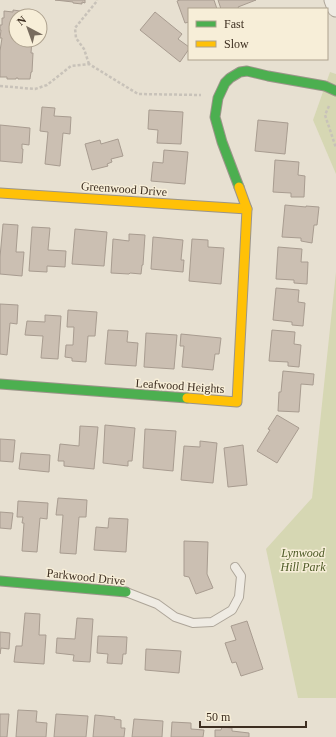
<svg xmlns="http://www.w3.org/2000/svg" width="336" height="737" viewBox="0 0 336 737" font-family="'Times New Roman',serif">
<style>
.green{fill:#d6d7b3}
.building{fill:#cbbfb2;stroke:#a89c90}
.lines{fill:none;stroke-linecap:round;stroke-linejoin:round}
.lane-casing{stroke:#ada599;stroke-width:10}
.street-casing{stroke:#ada599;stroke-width:19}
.fast-casing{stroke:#9c958a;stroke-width:11}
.slow-casing{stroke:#9c958a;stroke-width:11}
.path{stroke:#c8c2b9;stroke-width:2.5;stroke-dasharray:3 2;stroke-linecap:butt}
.lane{stroke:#efebe3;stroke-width:8}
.street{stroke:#efebe3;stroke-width:17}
.fast{stroke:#4caf50;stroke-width:9}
.slow{stroke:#ffc107;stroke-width:9}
.labels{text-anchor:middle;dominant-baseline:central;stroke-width:3;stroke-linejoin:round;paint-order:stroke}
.street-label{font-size:12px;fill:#3d2e20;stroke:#f7eed8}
.park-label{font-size:12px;font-style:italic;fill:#4d5a26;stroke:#f7eed8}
</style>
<rect width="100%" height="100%" fill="#e7e0d1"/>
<g class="green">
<polygon points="330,72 336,74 336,174 313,120"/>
<polygon points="336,272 336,698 298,698 266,549 312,498"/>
</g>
<g class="building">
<polygon points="55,0 85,0 85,3 82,2 82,4 73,3 73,2"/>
<polygon points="180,0 214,0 217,9 189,9 189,22 185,23 177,1"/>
<polygon points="218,0 256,0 238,7 239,9 221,9"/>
<polygon points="13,10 20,11 20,12 36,13 35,16 16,16 16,40 35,40 32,40 31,53 33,53 32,72 31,72 30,79 18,79 18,78 16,78 16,79 7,79 7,77 0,77 0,51 2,38 0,38 1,30 0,30 0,25 2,25 2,18 4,18 4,11 13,12"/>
<polygon points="155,12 182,34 178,39 189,47 189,49 180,62 140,30"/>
<polygon points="42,107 55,108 54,116 71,117 70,134 63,133 60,166 45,164 48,132 40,131"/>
<polygon points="149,110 183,112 181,144 157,143 158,130 148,129"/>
<polygon points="258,120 288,123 285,154 255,151"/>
<polygon points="0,125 30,128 29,145 22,144 22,149 23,149 22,163 0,161"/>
<polygon points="118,139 123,156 111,159 112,162 107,164 108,166 92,170 85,144 100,140 101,144"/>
<polygon points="164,150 188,152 185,184 151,181 153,162 163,163"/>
<polygon points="275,160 299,162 298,175 305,176 304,197 291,197 291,193 273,192"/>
<polygon points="285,205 306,207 306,206 319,207 317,225 314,225 312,243 301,241 301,238 282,237"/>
<polygon points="3,224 18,225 16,252 24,252 22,276 0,274 0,257"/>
<polygon points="32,227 50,228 48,250 66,251 65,267 47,266 47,272 29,271"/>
<polygon points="75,229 107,232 104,266 72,264"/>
<polygon points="129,234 145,235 143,265 142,265 141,274 130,273 129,274 111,273 113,239 129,241"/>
<polygon points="153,237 183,240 181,260 184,260 183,272 151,269"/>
<polygon points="192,239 208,240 208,247 224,248 221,284 189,281"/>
<polygon points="278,247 302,249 301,262 308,262 307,284 294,283 294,280 276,279"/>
<polygon points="276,288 299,290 298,302 305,303 303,326 292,325 292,322 273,320"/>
<polygon points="0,304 18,305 17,324 10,323 7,355 0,354"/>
<polygon points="68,310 97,312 95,336 88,336 86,362 72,361 72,358 65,357 66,345 73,345 74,327 67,327"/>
<polygon points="45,315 61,316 58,359 41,358 43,336 25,335 27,321 45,322"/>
<polygon points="108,330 128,331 127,342 138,343 136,366 105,364"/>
<polygon points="272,330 295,332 294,344 301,345 299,367 288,366 288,362 269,361"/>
<polygon points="146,333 177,335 174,369 144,367"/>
<polygon points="181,334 221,338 219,354 215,354 213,370 182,367 184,346 180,346"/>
<polygon points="283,371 314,374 313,385 301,384 299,412 278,411 279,392 281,392"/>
<polygon points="277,415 299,428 277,463 257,451 270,430 268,429"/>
<polygon points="105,425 135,428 132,461 128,461 128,466 103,463"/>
<polygon points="80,426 98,427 94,469 64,466 64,461 58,461 60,444 79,446"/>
<polygon points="145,429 176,431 173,471 143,468"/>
<polygon points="0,439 15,440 13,462 0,461"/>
<polygon points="200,441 217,443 213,483 181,480 184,446 200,447"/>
<polygon points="243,445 247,485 228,487 224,448"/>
<polygon points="21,453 50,455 49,472 19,469"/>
<polygon points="58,498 87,500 86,517 79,517 76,554 60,553 63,515 56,515"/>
<polygon points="18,501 48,503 47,519 40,518 37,552 22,551 24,523 22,523 23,517 17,517"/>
<polygon points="0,512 13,513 11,529 0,528"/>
<polygon points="109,518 128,519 126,552 94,550 96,527 108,528"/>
<polygon points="184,541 208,542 207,574 213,588 196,594 189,577 184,576"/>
<polygon points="25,613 40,614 39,635 46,635 44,664 14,662 16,646 22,646"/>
<polygon points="77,618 93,619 90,662 73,661 74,655 56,653 57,638 75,639"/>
<polygon points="247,621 263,669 241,676 236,662 232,663 225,643 236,640 231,626"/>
<polygon points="0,632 10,633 9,649 1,648 0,654"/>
<polygon points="98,636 127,637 126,654 123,654 122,664 107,663 108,654 97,653"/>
<polygon points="146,649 181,651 179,673 145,670"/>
<polygon points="18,710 37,711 36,722 47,723 46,737 16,737"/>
<polygon points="0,714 9,714 7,737 0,737"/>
<polygon points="56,714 88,716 86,737 54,737"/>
<polygon points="95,715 115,717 114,719 121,720 121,728 125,728 124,737 93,737"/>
<polygon points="134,719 163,721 162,737 132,737"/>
<polygon points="172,722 191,723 191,729 204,730 203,737 171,737"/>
<polygon points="222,727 232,728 232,731 249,733 249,737 215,737 215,730 221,730"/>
</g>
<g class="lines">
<defs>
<polyline id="lane" points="126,592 157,604 175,617 193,623 212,622 232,610 239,597 241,576 235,567"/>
<polyline id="street" points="333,0 336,8"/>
<g id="fast">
<polyline points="239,187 222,142 215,117 218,98 225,83 230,78 240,72 247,71 268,76 325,86 336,91"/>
<polyline points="0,384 187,398"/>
<polyline points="0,581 126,592"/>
</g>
<g id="slow">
<polyline points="0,193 247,209"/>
<polyline points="187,398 237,402 247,209 239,187"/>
</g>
</defs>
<use href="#lane" class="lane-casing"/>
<use href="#street" class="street-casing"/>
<use href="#fast" class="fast-casing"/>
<use href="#slow" class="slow-casing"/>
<g class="path">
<polyline points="89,64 84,49 76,38 75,28 97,1 97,0"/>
<polyline points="0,86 35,89 47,85 71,66 89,64 138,94 201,95"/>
<polyline points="329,106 325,115 336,148"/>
</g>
<use href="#lane" class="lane"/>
<use href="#street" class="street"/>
<use href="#fast" class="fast"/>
<use href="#slow" class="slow"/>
</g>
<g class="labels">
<g class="street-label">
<text transform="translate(124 189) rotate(4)">Greenwood Drive</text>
<text transform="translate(180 386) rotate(4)">Leafwood Heights</text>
<text transform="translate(86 577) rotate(6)">Parkwood Drive</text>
</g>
<g class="park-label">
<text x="303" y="553">Lynwood<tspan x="303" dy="14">Hill Park</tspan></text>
</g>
</g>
<rect x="188" y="8" width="140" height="52" fill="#f7eed8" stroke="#ada18e"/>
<rect x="196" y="21" width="20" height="6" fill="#4caf50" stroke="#ada18e"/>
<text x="224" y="28" font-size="12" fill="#3d2e20">Fast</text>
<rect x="196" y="41" width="20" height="6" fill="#ffc107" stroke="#ada18e"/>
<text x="224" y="48" font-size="12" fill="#3d2e20">Slow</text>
<g transform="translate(28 28) rotate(319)"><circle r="19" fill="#f7eed8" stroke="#ada18e"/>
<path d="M0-3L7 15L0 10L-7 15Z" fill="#786c5e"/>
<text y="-6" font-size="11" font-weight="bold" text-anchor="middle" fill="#3d2e20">N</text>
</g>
<path d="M200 721v6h106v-6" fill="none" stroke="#3d2e20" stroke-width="2"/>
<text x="206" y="721" font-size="12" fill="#3d2e20" stroke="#f7eed8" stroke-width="3" paint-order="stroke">50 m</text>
</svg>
